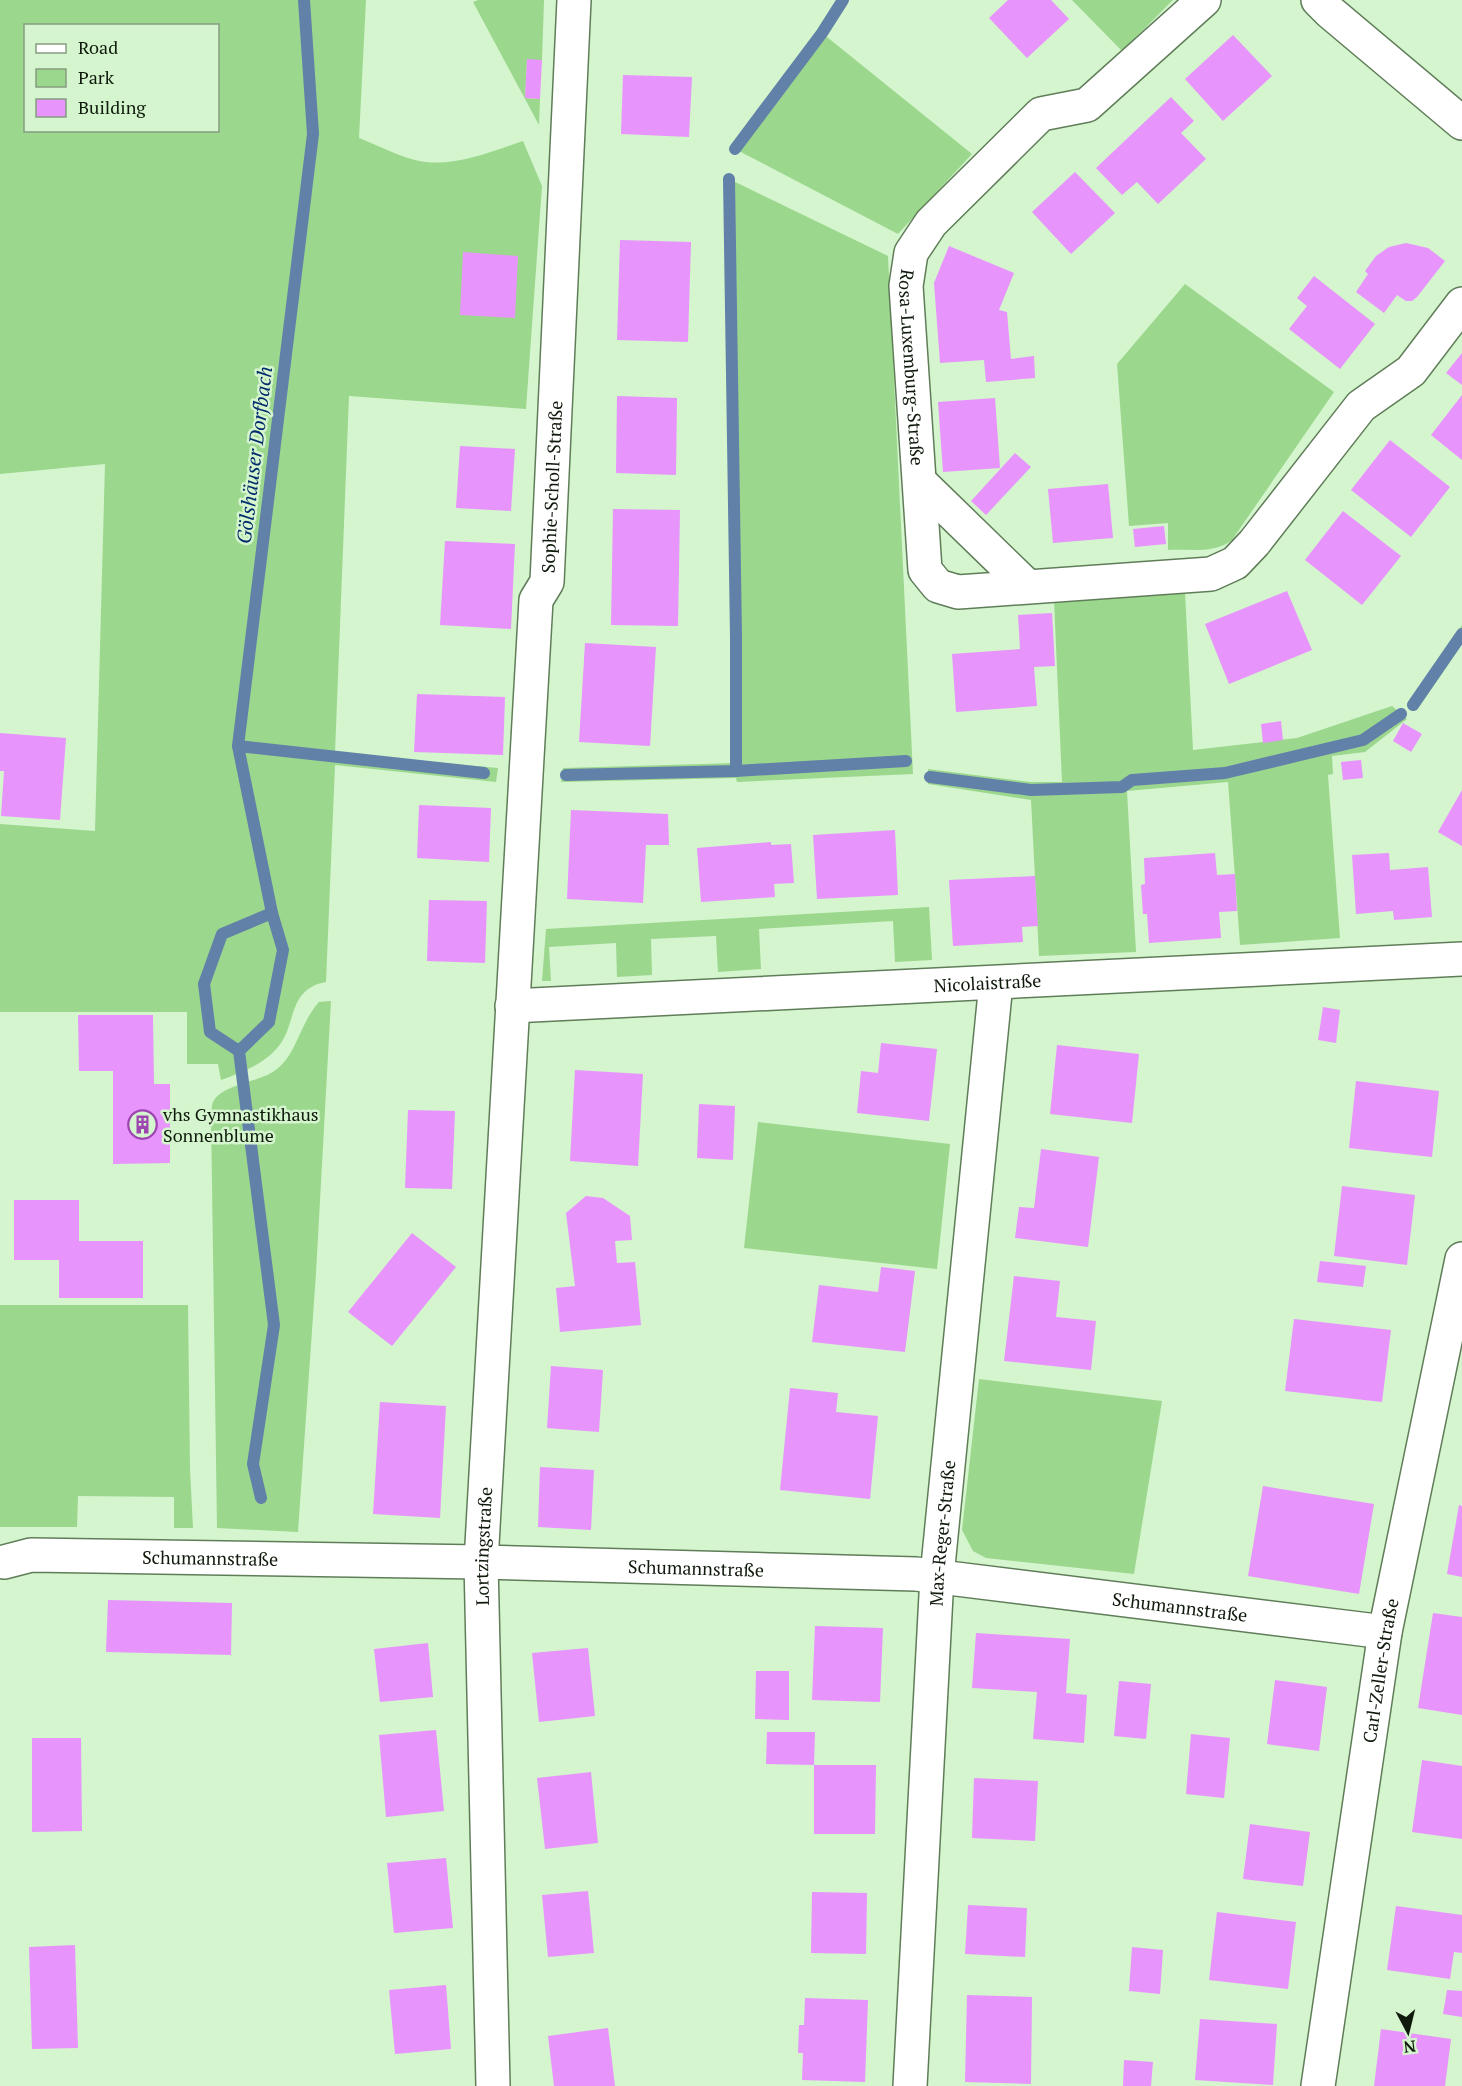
<svg xmlns="http://www.w3.org/2000/svg" width="1462" height="2086" viewBox="0 0 1462 2086" font-family="'PT Serif',serif">
<style>
.green{fill:#9cd78e;fill-rule:evenodd}
.lines{fill:none;stroke-linecap:round;stroke-linejoin:round}
.stream{stroke:#6281a9;stroke-width:12}
.building{fill:#e894fd}
.minor-casing{stroke:#607d59;stroke-width:36}
.minor{stroke:#fff;stroke-width:33}
.labels{text-anchor:middle;dominant-baseline:central;stroke-width:5;stroke-linejoin:round;paint-order:stroke}
.street-label{font-size:18px;fill:#0f1a0c;stroke:#d4f5cd}
.poi-label{font-size:18px;fill:#0f1a0c;stroke:#d4f5cd;text-anchor:start}
.water-label{font-size:20px;font-style:italic;fill:#022b6b;stroke:#d4f5cd}
</style>
<rect width="100%" height="100%" fill="#d4f5cd"/>
<g class="green">
<path d="M0 0H366L359 138C377 145 396 155 415 160 451 169 490 152 523 141L542 186 526 409 349 396 335 753 498 768 496 782 335 765 326 982C287 989 297 1025 278 1047 263 1065 242 1072 221 1080L218 1064H187V1012H0V824L95 831 105 464 0 474ZM26 26H218V130H26Z"/>
<polygon points="478,0 544,0 542,60 527,60 525,98 540,99 539,125 473,2"/>
<polygon points="1072,0 1173,0 1122,51"/>
<polygon points="822,33 972,154 898,234 735,149"/>
<polygon points="729,179 888,256 913,774 737,782 736,778 561,782 563,768 736,763 736,636"/>
<path d="M1185 284 1334 392 1232 540C1215 554 1189 549 1168 550V523L1129 526 1117 364Z"/>
<polygon points="1185,592 1193,750 1297,738 1392,706 1407,719 1365,752 1332,756 1333,774 1328,775 1340,938 1240,945 1228,782 1127,791 1136,952 1039,956 1031,800 928,784 928,769 1030,782 1062,782 1054,600"/>
<polygon points="1462,625 1462,644 1417,710 1411,701"/>
<polygon points="929,907 932,960 895,962 893,921 759,929 761,969 718,972 716,936 651,939 652,975 617,977 616,943 549,947 551,981 542,981 546,929"/>
<path d="M331 1001 316 1273 298 1532 217 1528 211 1115C211 1112 212 1105 213 1102 223 1083 262 1083 278 1068 297 1053 300 1023 319 1002Z"/>
<polygon points="758,1122 950,1144 937,1269 744,1248"/>
<polygon points="0,1305 188,1305 190,1469 193,1528 174,1528 174,1497 78,1496 77,1527 0,1527"/>
<polygon points="979,1379 1162,1401 1134,1574 986,1558 973,1551 962,1530"/>
</g>
<g class="lines">
<g class="stream">
<polyline points="735,149 822,33 843,0"/>
<polyline points="729,179 736,636 736,771"/>
<polyline points="1413,705 1462,634"/>
<polyline points="238,746 484,773"/>
<polyline points="566,775 736,771 906,761"/>
<polyline points="930,777 1031,790 1122,787 1132,780 1225,773 1363,740 1401,714"/>
<polyline points="239,1051 210,1032 204,984 222,934 272,913"/>
<polyline points="261,1498 253,1464 274,1325 239,1051 269,1022 283,950 272,913 238,746 313,134 304,0"/>
</g>
</g>
<g class="building">
<polygon points="1008,0 1051,0 1069,19 1027,58 989,18"/>
<polygon points="1233,35 1272,76 1223,121 1185,79"/>
<polygon points="527,59 542,60 540,99 525,98"/>
<polygon points="623,75 692,77 689,137 621,134"/>
<polygon points="1171,97 1194,121 1181,133 1206,159 1158,204 1137,182 1122,195 1096,168"/>
<polygon points="1075,172 1115,213 1071,254 1032,212"/>
<polygon points="620,240 691,242 688,342 617,340"/>
<polygon points="1406,243 1428,248 1445,261 1417,297 1412,301 1406,301 1397,295 1384,313 1356,292 1368,274 1365,271 1376,256 1389,247"/>
<polygon points="949,246 1014,273 999,310 1007,312 1011,359 1034,356 1035,378 986,382 984,360 940,363 934,283"/>
<polygon points="463,252 518,256 515,318 460,315"/>
<polygon points="1314,276 1375,324 1340,369 1289,329 1307,306 1297,298"/>
<polygon points="1462,353 1462,385 1446,373"/>
<polygon points="1462,395 1462,460 1431,435"/>
<polygon points="617,396 677,398 676,475 616,473"/>
<polygon points="995,398 1000,468 943,472 938,402"/>
<polygon points="1390,440 1450,487 1411,537 1351,490"/>
<polygon points="460,446 515,449 511,511 456,508"/>
<polygon points="1015,453 1031,467 986,515 971,501"/>
<polygon points="1108,484 1113,538 1053,543 1048,489"/>
<polygon points="613,509 680,510 678,626 611,625"/>
<polygon points="1343,511 1401,556 1362,605 1305,560"/>
<polygon points="1164,526 1166,544 1135,547 1133,529"/>
<polygon points="445,541 515,544 511,629 440,625"/>
<polygon points="1287,591 1312,650 1229,684 1205,624"/>
<polygon points="1052,613 1055,666 1034,667 1037,706 956,712 952,654 1020,649 1018,615"/>
<polygon points="585,643 656,647 650,746 579,742"/>
<polygon points="417,694 505,697 503,755 414,752"/>
<polygon points="1281,721 1283,740 1263,743 1261,724"/>
<polygon points="1403,723 1422,734 1411,752 1393,741"/>
<polygon points="0,733 66,738 60,820 1,816 4,771 0,771"/>
<polygon points="1361,760 1363,778 1343,780 1341,762"/>
<polygon points="1462,790 1462,846 1438,832"/>
<polygon points="419,805 491,808 489,862 417,858"/>
<polygon points="571,810 668,814 669,845 646,845 643,903 567,899"/>
<polygon points="895,830 898,895 817,899 813,835"/>
<polygon points="771,842 771,845 791,844 794,883 774,884 775,897 701,902 697,848"/>
<polygon points="1215,853 1217,875 1235,874 1237,911 1219,912 1221,938 1149,943 1147,914 1143,914 1141,885 1145,884 1144,858"/>
<polygon points="1389,853 1390,870 1428,867 1432,917 1394,920 1393,911 1356,914 1352,855"/>
<polygon points="1035,876 1038,926 1022,927 1023,942 953,946 949,880"/>
<polygon points="429,900 487,901 485,963 427,961"/>
<polygon points="1323,1007 1340,1010 1336,1043 1318,1040"/>
<polygon points="78,1015 153,1015 154,1084 170,1084 170,1163 113,1164 113,1071 79,1071"/>
<polygon points="881,1043 937,1049 929,1121 857,1113 861,1071 878,1073"/>
<polygon points="1057,1045 1139,1054 1132,1123 1050,1114"/>
<polygon points="575,1070 643,1074 638,1166 570,1161"/>
<polygon points="1356,1081 1439,1091 1432,1157 1349,1148"/>
<polygon points="699,1104 735,1106 733,1160 697,1158"/>
<polygon points="408,1110 455,1111 452,1189 405,1188"/>
<polygon points="1041,1149 1099,1157 1088,1247 1015,1238 1019,1207 1034,1208"/>
<polygon points="1342,1186 1415,1195 1407,1265 1334,1256"/>
<polygon points="586,1196 603,1198 630,1216 632,1240 615,1241 617,1263 635,1262 641,1325 560,1332 556,1288 575,1286 566,1213"/>
<polygon points="14,1200 79,1200 79,1241 143,1241 143,1298 59,1298 59,1260 14,1260"/>
<polygon points="412,1233 456,1267 392,1346 348,1312"/>
<polygon points="1320,1261 1366,1266 1363,1287 1317,1282"/>
<polygon points="881,1267 915,1271 905,1352 812,1342 819,1285 878,1292"/>
<polygon points="1014,1276 1060,1281 1056,1317 1096,1321 1091,1370 1004,1361"/>
<polygon points="1294,1319 1391,1330 1382,1402 1285,1391"/>
<polygon points="551,1366 603,1370 599,1432 547,1428"/>
<polygon points="790,1388 838,1393 836,1412 878,1416 870,1499 780,1490"/>
<polygon points="380,1402 446,1406 440,1518 373,1514"/>
<polygon points="540,1467 594,1470 591,1530 538,1527"/>
<polygon points="1263,1486 1374,1504 1359,1594 1248,1576"/>
<polygon points="1459,1505 1462,1506 1462,1577 1447,1574"/>
<polygon points="108,1600 232,1603 231,1655 106,1652"/>
<polygon points="1433,1613 1462,1617 1462,1715 1418,1708"/>
<polygon points="815,1626 883,1628 880,1702 812,1700"/>
<polygon points="976,1633 1070,1639 1066,1693 1087,1695 1084,1743 1033,1739 1037,1692 972,1688"/>
<polygon points="428,1643 433,1697 380,1702 374,1649"/>
<polygon points="588,1648 595,1716 539,1722 532,1653"/>
<polygon points="756,1671 789,1671 789,1720 755,1719"/>
<polygon points="1275,1680 1327,1687 1319,1751 1267,1744"/>
<polygon points="1119,1681 1151,1684 1146,1739 1114,1736"/>
<polygon points="436,1730 444,1811 386,1817 379,1735"/>
<polygon points="767,1732 815,1732 814,1765 766,1764"/>
<polygon points="1191,1734 1230,1738 1224,1798 1186,1794"/>
<polygon points="32,1738 81,1738 82,1831 32,1832"/>
<polygon points="1422,1760 1462,1766 1462,1839 1412,1832"/>
<polygon points="814,1765 876,1765 875,1834 814,1834"/>
<polygon points="591,1772 598,1843 545,1849 537,1778"/>
<polygon points="974,1778 1038,1781 1035,1841 972,1838"/>
<polygon points="1250,1824 1310,1832 1303,1886 1243,1879"/>
<polygon points="446,1858 453,1928 394,1933 387,1863"/>
<polygon points="588,1891 594,1953 548,1957 542,1895"/>
<polygon points="812,1892 867,1893 866,1954 811,1953"/>
<polygon points="968,1905 1027,1908 1025,1957 965,1954"/>
<polygon points="1396,1906 1462,1915 1462,1953 1454,1952 1450,1979 1387,1970"/>
<polygon points="1217,1912 1296,1922 1288,1989 1209,1980"/>
<polygon points="75,1945 78,2048 32,2049 29,1947"/>
<polygon points="1132,1947 1163,1950 1160,1994 1129,1991"/>
<polygon points="446,1985 451,2049 395,2054 389,1990"/>
<polygon points="1447,1990 1462,1991 1462,2017 1443,2014"/>
<polygon points="967,1995 1032,1997 1031,2084 965,2082"/>
<polygon points="805,1998 868,2000 865,2082 802,2080 803,2053 798,2053 799,2025 804,2025"/>
<polygon points="1200,2019 1277,2024 1273,2085 1195,2080"/>
<polygon points="608,2028 615,2086 554,2086 548,2036"/>
<polygon points="1381,2029 1451,2039 1445,2086 1374,2086"/>
<polygon points="1124,2060 1153,2062 1151,2086 1123,2086"/>
</g>
<g class="lines">
<defs>
<g id="minor">
<path id="s1" d="M1204 0 1087 105 1041 114 931 223 911 253 906 286 925 570 938 586 958 592 1211 574 1235 563 1254 543 1361 406 1411 371 1462 304"/>
<polyline points="1318,0 1330,12 1462,123"/>
<polyline points="920,482 1027,586"/>
<path id="s2" d="M512 1006 1462 959"/>
<path id="s3" d="M4 1562 31 1555 481 1562 916 1574 1385 1632"/>
<path id="s4" d="M493 2086 481 1562 536 600 547 582 574 0"/>
<path id="s5" d="M910 2086 937 1576 996 983"/>
<path id="s6" d="M1318 2086 1385 1632 1462 1259"/>
</g>
</defs>
<use href="#minor" class="minor-casing"/>
<use href="#minor" class="minor"/>
</g>
<defs>
<symbol id="building-ring" viewBox="-11 -11 22 22"><circle r="9.5" fill="#d4f5cd" stroke="#9d45b1" stroke-width="1.5"/><path d="M-4-6H4V6H1V3H-1V6H-4ZM-2.5-4.3h1.7v1.8h-1.7ZM.8-4.3h1.7v1.8H.8ZM-2.5-1h1.7V.8h-1.7ZM.8-1h1.7V.8H.8Z" fill="#9d45b1"/></symbol>
</defs>
<g fill-rule="evenodd">
<use href="#building-ring" x="126" y="1108" width="33" height="33"/>
</g>
<g class="labels">
<g class="street-label">
<text stroke="none"><textPath href="#s1" startOffset="510">Rosa-Luxemburg-Straße</textPath></text>
<text stroke="none"><textPath href="#s4" startOffset="1604">Sophie-Scholl-Straße</textPath></text>
<text stroke="none"><textPath href="#s2" startOffset="476">Nicolaistraße</textPath></text>
<text stroke="none"><textPath href="#s5" startOffset="554">Max-Reger-Straße</textPath></text>
<text stroke="none"><textPath href="#s4" startOffset="540">Lortzingstraße</textPath></text>
<text stroke="none"><textPath href="#s3" startOffset="207">Schumannstraße</textPath></text>
<text stroke="none"><textPath href="#s3" startOffset="693">Schumannstraße</textPath></text>
<text stroke="none"><textPath href="#s3" startOffset="1179">Schumannstraße</textPath></text>
<text stroke="none"><textPath href="#s6" startOffset="420">Carl-Zeller-Straße</textPath></text>
</g>
<g class="poi-label">
<text x="163" y="1114">vhs Gymnastikhaus<tspan x="163" dy="21">Sonnenblume</tspan></text>
</g>
<g class="water-label">
<text transform="translate(254 455) rotate(-83)">Gölshäuser Dorfbach</text>
</g>
</g>
<rect x="24" y="24" width="195" height="108" fill="#d4f5cd" stroke="#859d80" stroke-width="1.5"/>
<rect x="36" y="44" width="30" height="9" fill="#ffffff" stroke="#859d80" stroke-width="1.5"/>
<text x="78" y="54" font-size="18" fill="#0f1a0c">Road</text>
<rect x="36" y="69" width="30" height="18" fill="#9cd78e" stroke="#859d80" stroke-width="1.5"/>
<text x="78" y="84" font-size="18" fill="#0f1a0c">Park</text>
<rect x="36" y="99" width="30" height="18" fill="#e894fd" stroke="#859d80" stroke-width="1.5"/>
<text x="78" y="114" font-size="18" fill="#0f1a0c">Building</text>
<g transform="translate(1408 2032) rotate(173)" stroke="#d4f5cd" stroke-width="4.5" paint-order="stroke">
<path d="M0-4.5L10 22L0 15L-10 22Z" fill="#0f1a0c"/>
<text y="-9" font-size="16" font-weight="bold" text-anchor="middle" fill="#0f1a0c">N</text>
</g>
</svg>
